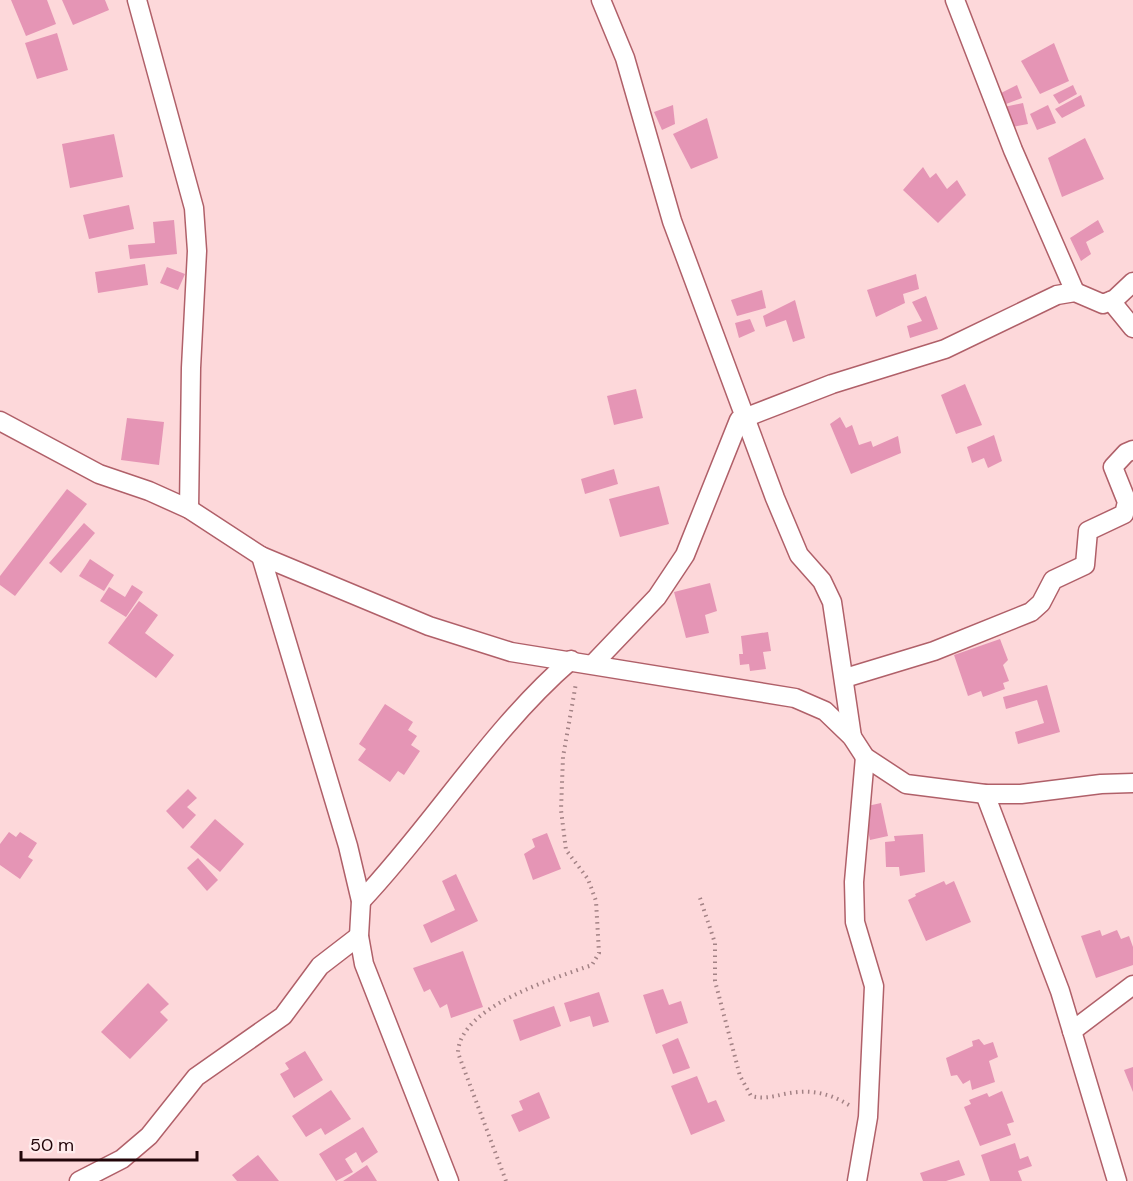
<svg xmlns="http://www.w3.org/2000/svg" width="1133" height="1181" viewBox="0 0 1133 1181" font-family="'DM Sans',sans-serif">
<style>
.building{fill:#e595b5}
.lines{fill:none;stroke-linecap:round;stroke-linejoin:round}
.street-casing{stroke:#b06069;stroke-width:21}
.path{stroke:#a38285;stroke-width:4;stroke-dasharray:1.5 4.5;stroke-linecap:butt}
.street{stroke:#fff;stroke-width:18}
</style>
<rect width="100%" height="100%" fill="#fdd8da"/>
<g class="building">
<polygon points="11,0 47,0 56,24 26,36"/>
<polygon points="62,0 105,0 109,10 73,25"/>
<polygon points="57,33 68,70 37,79 25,43"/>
<polygon points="1054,43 1069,81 1040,94 1021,61"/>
<polygon points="1017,85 1022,98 1006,104 1001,93"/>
<polygon points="1073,85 1077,94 1059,104 1053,95"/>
<polygon points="1081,95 1085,106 1062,118 1055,109"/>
<polygon points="1023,103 1028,124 1012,127 1004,107"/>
<polygon points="673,105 675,124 662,130 654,112"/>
<polygon points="1048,105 1056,123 1037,130 1030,114"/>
<polygon points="707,118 718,158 691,169 673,134"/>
<polygon points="114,134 123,177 70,188 62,144"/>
<polygon points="1085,138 1104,179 1062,197 1048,158"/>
<polygon points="923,167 930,178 936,173 947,189 957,180 966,195 938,223 903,190"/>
<polygon points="129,205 134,229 89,239 83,215"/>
<polygon points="174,220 177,254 130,259 128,245 155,243 153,222"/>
<polygon points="1098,220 1104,232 1086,242 1091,254 1081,261 1070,238"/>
<polygon points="145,264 148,285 98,293 95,272"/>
<polygon points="167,267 185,274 178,290 160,283"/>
<polygon points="916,274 919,289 903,294 905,303 876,317 867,290"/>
<polygon points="762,290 766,308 737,316 731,300"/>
<polygon points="926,296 938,329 910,338 907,326 922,321 912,302"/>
<polygon points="795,300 805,338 793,342 786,320 766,327 763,316"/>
<polygon points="750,319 755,331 739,338 735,323"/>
<polygon points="965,384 982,425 956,434 941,395"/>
<polygon points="636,389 643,418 614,425 607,396"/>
<polygon points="840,417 846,428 852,425 859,445 871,441 873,447 898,436 901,453 851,474 830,424"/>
<polygon points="127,418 164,422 159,465 121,460"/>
<polygon points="994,435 1002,461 988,468 984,458 972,463 967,447"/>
<polygon points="614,469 618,484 585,494 581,479"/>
<polygon points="659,486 669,524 620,537 609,499"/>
<polygon points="67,489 87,504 15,596 0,585 0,576"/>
<polygon points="84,523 95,533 61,573 49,563"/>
<polygon points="90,559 114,575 104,591 79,576"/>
<polygon points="710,583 717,611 705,615 709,633 686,638 674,592"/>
<polygon points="132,585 143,592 126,617 100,601 109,587 125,597"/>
<polygon points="139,601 158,615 145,633 174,655 156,678 108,643"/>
<polygon points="768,632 771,651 763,652 766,669 750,671 749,664 740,665 739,654 743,654 741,636"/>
<polygon points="1000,639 1008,660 1003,665 1009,681 1003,683 1005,689 983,697 981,691 968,696 954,655"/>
<polygon points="1047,685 1060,732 1018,744 1015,732 1044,723 1037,700 1006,709 1003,697"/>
<polygon points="385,704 413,722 408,730 417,736 411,745 420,751 404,775 398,771 390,782 358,760 366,749 359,744"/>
<polygon points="188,789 197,798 187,807 196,815 183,829 166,811"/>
<polygon points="881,803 888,836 870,840 863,807"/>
<polygon points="215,819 244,844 220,872 190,847"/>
<polygon points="9,832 16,837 20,832 37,843 28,857 33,860 20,879 0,865 0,844"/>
<polygon points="547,833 561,869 533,880 524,854 535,847 532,839"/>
<polygon points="923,834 925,872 900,876 899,867 886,867 885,842 895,841 894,836"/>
<polygon points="198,858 218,880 207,891 187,868"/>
<polygon points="456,874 478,921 431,943 423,925 455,910 442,881"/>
<polygon points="944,881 946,885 954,881 971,922 926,941 908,900 916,896 915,894"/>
<polygon points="1100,930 1102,936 1117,930 1121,939 1129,936 1133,947 1133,965 1096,978 1081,936"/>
<polygon points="463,951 483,1007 451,1018 447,1004 440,1008 430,989 424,992 413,968"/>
<polygon points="148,983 169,1004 160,1012 168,1020 130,1059 101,1032"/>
<polygon points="663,989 669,1005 681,1001 688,1023 656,1034 643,995"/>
<polygon points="599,992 609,1022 593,1027 590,1016 570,1022 564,1003"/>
<polygon points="554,1006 561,1026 520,1041 513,1020"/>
<polygon points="678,1038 690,1068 673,1074 662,1045"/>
<polygon points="979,1039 984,1045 993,1042 998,1057 989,1061 995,1082 972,1090 970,1080 963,1084 957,1075 951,1076 946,1058 973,1046 972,1041"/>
<polygon points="305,1051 323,1080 294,1098 280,1074 289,1069 285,1063"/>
<polygon points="1133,1067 1133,1092 1124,1070"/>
<polygon points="697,1076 708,1103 716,1100 725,1121 691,1135 671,1086"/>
<polygon points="331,1090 351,1119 325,1135 321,1128 306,1137 292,1116"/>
<polygon points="1002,1091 1014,1122 1007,1124 1011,1135 980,1146 964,1107 971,1104 969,1100 987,1093 989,1097"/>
<polygon points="539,1092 550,1118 519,1132 511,1115 523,1110 519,1101"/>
<polygon points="363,1127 378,1152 362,1163 356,1152 345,1159 353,1172 336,1181 319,1154"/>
<polygon points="1015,1143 1020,1159 1028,1156 1032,1166 1018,1171 1022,1181 990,1181 981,1155"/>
<polygon points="258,1155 279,1181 237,1181 232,1175"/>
<polygon points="959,1160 965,1175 946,1181 923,1181 920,1173"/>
<polygon points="367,1165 377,1181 343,1181"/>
</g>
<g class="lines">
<defs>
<g id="street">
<polyline points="137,0 194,208 197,251 191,368 189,509"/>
<polyline points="601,0 625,58 672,221 775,498 799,555 822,581 832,602 852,737"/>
<polyline points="955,0 1013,150 1075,292"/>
<polyline points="1111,301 1133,328"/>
<polyline points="0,421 99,474 149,491 189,509 261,556 429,626 511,652 795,698 825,711 852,737 865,757 906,784 985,794 1021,794 1101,784 1133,783"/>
<polyline points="261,556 348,846 361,901 359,936 364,964 449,1181"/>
<polyline points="594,663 657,597 685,555 739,420 832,384 945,349 1057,295 1075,292 1103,304 1115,299 1133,282"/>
<polyline points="845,678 934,651 1031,612 1041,603 1053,580 1085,565 1088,531 1124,514 1127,502 1113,467 1126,453 1133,450"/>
<polyline points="985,794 1060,991 1117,1181"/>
<path d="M361 901C434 824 491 729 571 660"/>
<polyline points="1072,1031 1133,985"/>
<polyline points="79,1181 122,1159 149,1136 196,1077 283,1016 320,966 359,936"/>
<polyline points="857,1181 868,1117 874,986 855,922 854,882 865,757"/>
</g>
</defs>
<use href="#street" class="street-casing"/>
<g class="path">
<path d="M700 898 715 943V981L740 1076 751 1096C763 1099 772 1097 784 1094 809 1089 827 1092 849 1105"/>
<path d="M506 1181 458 1053C459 1006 556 978 592 965L599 953 596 901 588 879 566 850 561 810 563 757 576 683"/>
</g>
<use href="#street" class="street"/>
</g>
<path d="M21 1151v9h176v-9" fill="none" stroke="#220509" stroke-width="3"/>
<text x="30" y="1151" font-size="18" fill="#220509" stroke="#feebec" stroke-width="4.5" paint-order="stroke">50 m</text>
</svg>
